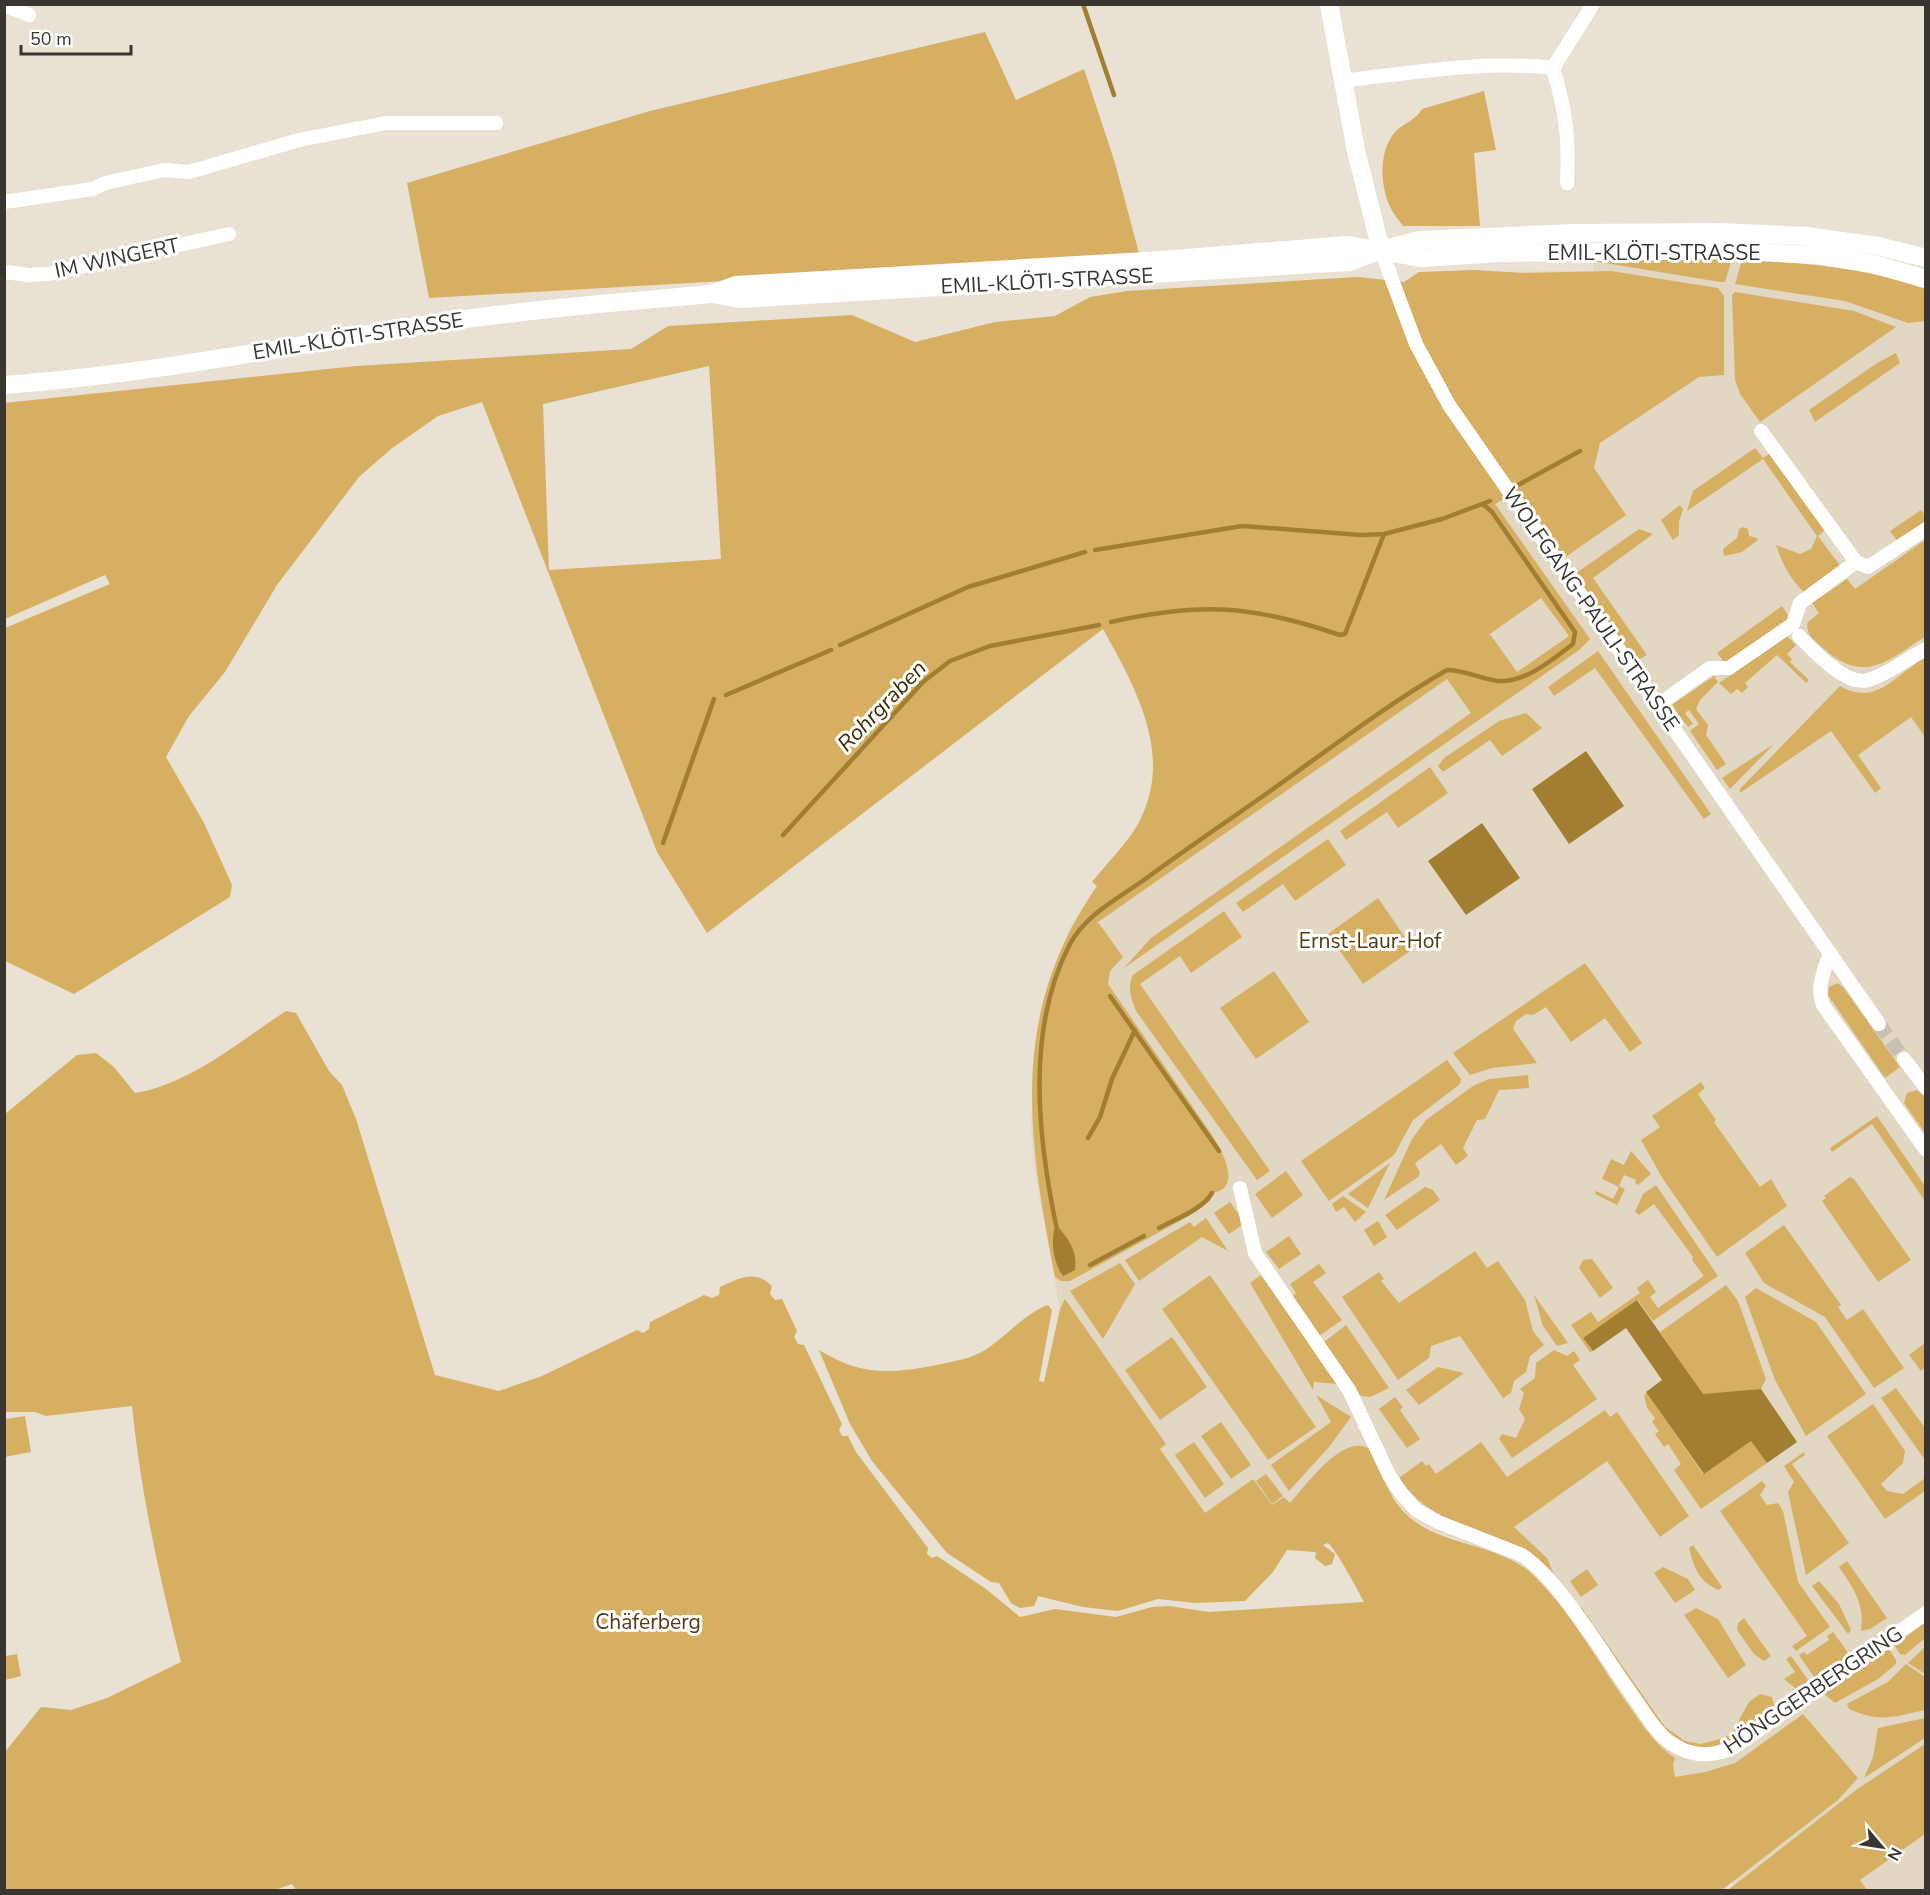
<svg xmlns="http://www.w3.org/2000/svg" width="1930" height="1895" viewBox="0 0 1930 1895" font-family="'Nunito Sans',sans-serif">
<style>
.built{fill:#e2d7c3}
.green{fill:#d6af63;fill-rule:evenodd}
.water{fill:#a27e32}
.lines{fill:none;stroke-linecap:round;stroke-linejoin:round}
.stream{stroke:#a27e32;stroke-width:4.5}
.minor-tunnel{stroke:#c6c0b3;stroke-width:14;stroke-dasharray:14 7;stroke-linecap:butt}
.minor{stroke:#fff;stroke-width:14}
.tertiary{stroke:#fff;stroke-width:18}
.labels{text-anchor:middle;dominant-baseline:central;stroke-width:6;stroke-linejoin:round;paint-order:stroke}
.street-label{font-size:21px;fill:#393631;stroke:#fff}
.park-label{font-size:21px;fill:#503c12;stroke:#fff}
.water-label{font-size:22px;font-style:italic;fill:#3f2c00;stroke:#fff}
</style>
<rect width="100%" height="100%" fill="#e9e2d4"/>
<polygon class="built" points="1687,258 1742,260 1916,286 1925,289 1925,1890 1737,1890 1731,1881 1838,1800 1858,1778 1803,1714 1735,1763 1705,1772 1675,1777 1667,1753 1648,1733 1565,1613 1509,1559 1435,1531 1408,1515 1388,1490 1374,1457 1334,1457 1290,1503 1272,1505 1252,1479 1206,1514 1125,1399 1045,1382 1060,1309 1034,1166 1031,1127 1035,1047 1047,986 1070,928 1084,906 1130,846 1358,277 1404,282 1419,272 1594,271 1592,259"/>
<g class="green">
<polygon points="985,32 1016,100 1084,69 1115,163 1140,257 429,298 407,183 650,111"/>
<path d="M1484 91 1496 150 1474 153 1480 226H1403C1398 219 1391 211 1388 202 1380 180 1379 148 1397 130 1406 122 1416 120 1422 109Z"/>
<polygon points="1687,258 1732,259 1725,282 1720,282 1593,261"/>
<path d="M1742 260C1805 263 1866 267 1925 289V321L1908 323 1845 301 1735 284Z"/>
<path d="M1474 270 1523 273 1611 271 1718 288 1724 296V375L1699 377 1600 443 1594 468 1626 515 1564 558 1518 492 1495 504 1590 639 1579 650 1124 968 1151 938 1471 713 1447 679 1098 922 1123 957 1110 971 1108 984 1212 1135C1221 1149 1244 1189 1212 1193L1210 1201 1187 1217 1070 1281H1061L1055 1277C1027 1132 1009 1014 1097 886L1092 882C1107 863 1126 845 1138 824 1175 756 1136 689 1103 629L707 933 657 852 482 402 438 416 391 449 359 477 277 585 225 672 189 716 166 757 204 823 232 885 230 897 74 994 5 961V628L110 584 105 575 5 619 4 403 356 366 631 349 668 326 852 315 915 342 995 322 1055 316 1090 297 1127 291 1358 277 1404 282 1419 272ZM709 366 721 559 549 570 543 404ZM1541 598 1569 636 1517 672 1490 634Z"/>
<polygon points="1735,292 1854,311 1896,327 1760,422 1740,394 1735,380 1732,295"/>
<polygon points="1896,353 1900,363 1815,422 1809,410 1877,363"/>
<path d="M1755 448 1763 458 1770 453 1825 530 1818 536 1841 567 1805 593C1789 578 1783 565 1776 545L1800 554 1811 549 1817 536 1763 459 1687 511 1693 491Z"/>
<polygon points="1680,505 1683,509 1679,522 1679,535 1673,540 1661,520"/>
<polygon points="1921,510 1925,515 1925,522 1898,542 1890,531"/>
<polygon points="1743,527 1748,529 1749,536 1757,538 1758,540 1742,552 1724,556 1723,549 1737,538 1739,529"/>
<polygon points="1639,529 1653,534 1593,578 1647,655 1636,661 1575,574"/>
<path d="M1925 540V637C1887 661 1864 685 1823 648 1814 640 1805 634 1808 622L1819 613 1812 603 1847 579 1855 589Z"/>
<polygon points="1782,606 1790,618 1725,663 1717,653"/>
<polygon points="1787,636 1796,645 1787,654 1792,659 1790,662 1809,680 1806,683 1777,655 1745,683 1748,687 1742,693 1737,689 1731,694 1719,683"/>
<polygon points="1598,651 1711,814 1704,819 1595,668 1554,696 1548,687"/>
<path d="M1925 658V737L1911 717 1858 755 1881 788 1875 793 1831 731 1740 793V789L1840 686C1877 707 1894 675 1925 658Z"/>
<polygon points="1714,676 1718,682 1700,700 1696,709 1708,725 1706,735 1726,764 1717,770 1690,731 1699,724 1689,710 1685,713 1693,724 1688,727 1672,705"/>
<polygon points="1526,713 1542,728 1502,756 1490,740 1443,772 1438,766 1444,758 1499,721"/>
<polygon points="1774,744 1730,789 1722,778"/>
<polygon points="1430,767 1448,793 1398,828 1387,812 1346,840 1340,831"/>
<polygon points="1328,839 1346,865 1295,901 1283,884 1243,912 1236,903"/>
<polygon points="1378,898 1413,949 1363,984 1328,934"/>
<path d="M1224 911 1242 937 1191 973 1180 956 1140 984 1270 1171 1257 1180 1136 1011C1131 999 1127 987 1133 975Z"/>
<polygon points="1585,963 1642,1043 1630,1052 1605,1018 1571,1042 1546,1007 1533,1015 1526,1014 1516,1021 1513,1029 1537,1063 1492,1068 1470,1075 1453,1053"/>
<polygon points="1274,971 1309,1022 1256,1059 1220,1008"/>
<polygon points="1838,983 1843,987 1900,1067 1885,1078 1828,995 1829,987"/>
<path d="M286 1011 296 1013 329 1071 342 1085 356 1119 435 1375 499 1391 542 1376 637 1330 643 1333 649 1329 650 1322 704 1295 712 1298 719 1295 720 1287C739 1278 755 1269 772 1286L770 1294 775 1300 782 1299 797 1331 794 1337 798 1344 804 1345 842 1424 839 1430 842 1436H848L856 1452 928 1548 927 1554 932 1558 937 1556 986 1589 1020 1617 1055 1609 1116 1617 1152 1607 1169 1606 1209 1612 1364 1602C1358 1590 1335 1548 1328 1543L1323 1545 1335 1554 1332 1564 1325 1566 1315 1558 1316 1552 1287 1550 1273 1572 1245 1601 1195 1603 1158 1599 1118 1611 1083 1607 1038 1596 1034 1606 1020 1608 1011 1603 999 1583 991 1582 947 1553 872 1461 850 1424 819 1350C861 1376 890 1374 937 1365 954 1361 971 1359 985 1350 1004 1338 1028 1311 1048 1305L1052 1310 1039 1381 1044 1382 1060 1309 1065 1299 1166 1444 1160 1449 1205 1513 1253 1479 1272 1505 1284 1497 1290 1503C1306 1485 1345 1430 1371 1450 1382 1473 1388 1496 1406 1514 1441 1548 1502 1542 1536 1578 1572 1614 1598 1662 1627 1703 1641 1723 1654 1744 1675 1758L1673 1765 1675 1777 1705 1772 1735 1763 1803 1714 1858 1778 1838 1800 1722 1890H296L292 1884 275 1890H5V1752L41 1707 71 1710 107 1698 181 1662C159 1576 141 1494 132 1406L46 1416 35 1412H5V1114L77 1055 96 1053 114 1067 135 1093C190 1084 240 1041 286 1011Z"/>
<polygon points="1447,1060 1461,1079 1460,1084 1413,1120 1394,1155 1329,1201 1301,1161"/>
<polygon points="1528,1075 1529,1088 1499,1090 1485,1119 1477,1120 1463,1148 1468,1156 1456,1165 1441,1144 1415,1163 1420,1173 1418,1177 1384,1200 1412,1139 1426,1120 1473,1086 1489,1079"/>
<polygon points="1701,1082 1705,1088 1698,1094 1716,1120 1714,1122 1760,1187 1771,1179 1787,1206 1717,1257 1663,1179 1641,1140 1660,1127 1652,1116"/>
<polygon points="1917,1090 1925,1097 1925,1133 1904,1103 1907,1093"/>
<polygon points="1877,1116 1925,1186 1925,1201 1872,1124 1832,1152 1830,1148"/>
<polygon points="1631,1151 1651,1174 1638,1185 1635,1183 1636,1180 1624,1175 1619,1186 1625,1189 1617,1205 1595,1194 1596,1191 1613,1199 1619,1187 1602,1179 1611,1159 1624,1165"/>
<polygon points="1390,1163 1368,1208 1348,1194"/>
<polygon points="1286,1171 1303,1195 1272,1218 1255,1194"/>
<polygon points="1850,1177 1854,1179 1911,1260 1878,1282 1822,1201 1826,1198 1824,1196"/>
<polygon points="1656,1185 1718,1276 1653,1321 1638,1300 1583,1338 1593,1351 1590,1352 1571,1325 1591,1312 1598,1322 1640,1293 1637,1288 1648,1280 1656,1292 1650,1297 1658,1308 1704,1276 1692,1260 1693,1257 1654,1204 1639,1215 1635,1212 1643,1194"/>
<polygon points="1425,1187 1433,1190 1440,1200 1397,1230 1385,1215"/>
<polygon points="1343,1196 1366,1212 1355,1222 1344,1207 1336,1212 1332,1204"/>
<polygon points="1230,1202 1245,1223 1229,1234 1214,1213"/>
<polygon points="1206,1218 1228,1251 1202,1237 1139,1281 1125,1260 1190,1222 1194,1227"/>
<polygon points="1378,1221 1387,1237 1374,1246 1364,1230"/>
<polygon points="1784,1225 1841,1305 1838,1307 1847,1320 1863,1309 1904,1368 1874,1388 1825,1317 1764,1283 1745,1253"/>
<polygon points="1289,1236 1301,1254 1279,1269 1266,1252"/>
<polygon points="1475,1251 1487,1268 1498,1261 1525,1300 1533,1331 1544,1345 1530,1356 1526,1372 1514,1381 1511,1393 1503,1398 1460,1336 1431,1346 1429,1358 1398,1380 1342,1297 1379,1272 1384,1279 1381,1281 1399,1303"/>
<polygon points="1592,1259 1613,1288 1600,1298 1579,1268 1583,1260"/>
<polygon points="1120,1263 1135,1284 1103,1339 1070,1291"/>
<polygon points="1319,1264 1326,1273 1313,1282 1342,1320 1319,1336 1292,1296 1296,1293 1290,1284"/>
<polygon points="1210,1275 1316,1427 1268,1460 1162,1309"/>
<polygon points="1261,1275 1337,1384 1314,1382 1313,1390 1250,1283"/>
<polygon points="1726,1285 1738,1301 1766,1379 1761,1389 1703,1395 1660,1332"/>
<polygon points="1756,1288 1816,1322 1866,1394 1806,1436 1775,1380 1745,1297"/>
<polygon points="1534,1295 1568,1343 1557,1346 1543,1326"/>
<polygon points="1346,1325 1389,1388 1370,1397 1361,1396 1324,1342"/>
<polygon points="1172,1337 1207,1387 1160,1420 1125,1370"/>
<polygon points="1925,1338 1925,1367 1921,1371 1909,1355 1925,1343"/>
<polygon points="1554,1350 1567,1356 1574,1351 1580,1360 1573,1365 1597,1399 1512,1458 1499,1439 1502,1434 1516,1438 1525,1419 1519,1409 1524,1393 1520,1389 1535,1378 1536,1363"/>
<polygon points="1438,1367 1464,1373 1419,1405 1406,1390"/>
<polygon points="1896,1388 1925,1428 1925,1460 1881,1398"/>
<polygon points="1647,1393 1703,1474 1752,1440 1767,1463 1701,1509 1674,1470 1681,1464 1668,1444 1664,1447 1655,1434 1659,1431 1652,1422 1655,1418 1647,1408 1644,1395"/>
<polygon points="1316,1395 1351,1417 1329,1447 1289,1491 1271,1465 1331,1422"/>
<polygon points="1395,1397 1403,1407 1400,1410 1420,1439 1407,1448 1379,1409"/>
<polygon points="1873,1404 1905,1451 1903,1463 1881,1484 1887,1491 1903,1494 1925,1478 1925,1491 1885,1519 1827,1436"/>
<path d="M1605 1410 1610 1417 1617 1412 1689 1516 1660 1537 1607 1461 1514 1527 1547 1558 1554 1574C1507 1523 1441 1539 1399 1478L1422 1461 1426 1466 1429 1464 1436 1474 1481 1442 1507 1477Z"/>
<polygon points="25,1416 31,1452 5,1457 5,1419"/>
<polygon points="1221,1422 1251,1465 1231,1479 1201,1436"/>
<polygon points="1194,1442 1224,1484 1205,1498 1175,1455"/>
<polygon points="1804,1452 1805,1455 1792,1464 1849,1543 1806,1575 1788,1492 1794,1482 1784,1466"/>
<polygon points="1266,1474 1283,1496 1272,1504 1256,1481"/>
<polygon points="1762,1481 1766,1486 1760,1495 1767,1505 1778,1503 1783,1511 1798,1582 1830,1627 1796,1651 1792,1646 1807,1636 1720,1511"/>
<path d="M1693 1545 1722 1587 1719 1590C1699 1582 1694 1568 1689 1548Z"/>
<path d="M1847 1561 1887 1618 1870 1629 1861 1631C1865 1604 1854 1589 1839 1567Z"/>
<polygon points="1663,1567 1688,1579 1695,1590 1675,1603 1654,1573"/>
<polygon points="1587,1569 1598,1585 1581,1597 1570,1581"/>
<polygon points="1819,1581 1839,1604 1851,1630 1848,1634 1812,1586"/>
<polygon points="1581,1607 1665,1727 1685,1741 1701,1744 1724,1738 1733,1731 1749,1702 1760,1694 1772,1697 1775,1709 1727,1742 1707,1748 1691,1747 1669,1733 1653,1714 1578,1609"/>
<polygon points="1696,1608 1718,1619 1746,1665 1728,1678 1684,1615"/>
<polygon points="1744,1618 1771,1656 1764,1661 1754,1654 1737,1630 1738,1623"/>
<polygon points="1925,1623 1925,1638 1905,1655 1900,1654 1894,1645"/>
<polygon points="1833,1632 1847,1651 1848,1659 1816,1680 1799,1655 1804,1652 1807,1655 1829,1640 1827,1636"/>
<polygon points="1925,1647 1925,1674 1908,1663"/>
<polygon points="1889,1649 1896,1660 1896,1664 1878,1679 1835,1703 1824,1694"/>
<polygon points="17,1654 21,1676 5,1680 5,1656"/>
<polygon points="1791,1656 1811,1684 1801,1688 1795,1688 1784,1679 1795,1672 1786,1659"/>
<path d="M1906 1664 1925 1677V1710C1892 1717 1881 1723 1849 1709L1847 1704 1888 1682Z"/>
<polygon points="1925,1718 1925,1738 1864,1778 1873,1757 1878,1728"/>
<polygon points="1925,1744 1925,1834 1860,1880 1867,1890 1728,1890 1856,1790"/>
</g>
<g class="water">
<polygon points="1586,751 1624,806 1569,844 1532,789"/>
<polygon points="1482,823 1520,878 1466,915 1428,861"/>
<path d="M1060 1229C1071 1243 1077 1252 1075 1270L1063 1276C1054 1264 1051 1245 1054 1230Z"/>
<polygon points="1637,1300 1703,1394 1761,1389 1797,1442 1767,1463 1751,1441 1704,1474 1646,1392 1662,1380 1626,1328 1593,1351 1583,1338"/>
</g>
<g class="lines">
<g class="stream">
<polyline points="1083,4 1114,95"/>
<polyline points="1518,485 1580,451"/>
<polyline points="1095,550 1242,526 1361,535 1384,534 1442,519 1490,501"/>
<path d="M1111 622C1201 602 1252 605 1340 635L1345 634 1384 534"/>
<polyline points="840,645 968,587 1085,552"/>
<polyline points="726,695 831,650"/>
<polyline points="783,835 923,682 950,661 990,646 1099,625"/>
<polyline points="663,843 714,699"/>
<polyline points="1110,996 1219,1151"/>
<polyline points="1088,1138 1100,1117 1112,1079 1135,1030"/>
<path d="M1159 1228C1175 1219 1202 1210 1212 1193"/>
<path d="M1057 1230C1038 1139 1025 1030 1070 944 1085 916 1115 900 1141 882 1179 854 1217 828 1256 801 1319 757 1381 708 1447 670 1466 670 1480 679 1498 681 1525 683 1552 660 1573 644L1575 632 1492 512 1483 504"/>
<polyline points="1090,1265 1144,1236"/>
</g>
<polyline class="minor-tunnel" points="1879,1024 1904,1059"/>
<g class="minor">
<polyline points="4,5 29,15"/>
<path d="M1553 68C1566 112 1569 137 1567 183"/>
<polyline points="1553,68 1593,4"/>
<path d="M1341 81C1411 73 1482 60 1553 68"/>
<polyline points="4,202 93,189 105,183 164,170 189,172 299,140 386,123 496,123"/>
<polyline points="1381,250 1416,344 1449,405 1879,1024"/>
<polyline points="4,272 29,275 48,274 229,234"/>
<polyline points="1761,431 1856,562"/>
<polyline points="1856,562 1868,567 1926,529"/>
<path d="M1799 636C1813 650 1846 687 1868 680 1889 674 1906 659 1926 649"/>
<polyline points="1658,705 1710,668 1729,668 1793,624 1800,603 1856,562"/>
<path d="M1830 953C1824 971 1816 987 1823 1005L1926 1150"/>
<polyline points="1904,1059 1926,1088"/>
<path d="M1240 1188 1255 1253 1349 1390 1389 1475 1401 1493 1416 1510 1438 1522 1522 1555C1560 1580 1606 1659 1635 1699 1647 1716 1658 1737 1677 1747 1696 1757 1716 1756 1734 1747L1926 1613"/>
</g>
<g class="tertiary">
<polyline points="1329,4 1356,151 1381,250"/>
<polyline points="713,294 740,299 1349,262 1381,250 1420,240 1574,233 1720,232 1806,236 1878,246 1926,258"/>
<path d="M4 385C153 374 298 344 445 322 533 309 622 302 711 294L736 285 1162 260 1348 245 1421 258 1499 253 1723 250 1816 255 1873 264 1926 279"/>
</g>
</g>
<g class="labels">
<g class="street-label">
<text x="1654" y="253">EMIL-KLÖTI-STRASSE</text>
<text transform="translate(117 258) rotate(-12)">IM WINGERT</text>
<text transform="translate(1047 281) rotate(-3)">EMIL-KLÖTI-STRASSE</text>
<text transform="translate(358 336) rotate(-9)">EMIL-KLÖTI-STRASSE</text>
<text transform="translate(1591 609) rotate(55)">WOLFGANG-PAULI-STRASSE</text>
<text transform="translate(1813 1690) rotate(-34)">HÖNGGERBERGRING</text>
</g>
<g class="park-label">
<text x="1370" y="941">Ernst-Laur-Hof</text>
<text x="648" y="1622">Chäferberg</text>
</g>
<g class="water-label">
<text transform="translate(882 706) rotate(-46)">Rohrgraben</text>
</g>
</g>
<rect width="1930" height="1895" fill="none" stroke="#393631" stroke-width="12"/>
<g transform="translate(1882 1847) rotate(119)" stroke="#ffffff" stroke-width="4.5" paint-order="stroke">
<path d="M0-4.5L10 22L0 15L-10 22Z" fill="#393631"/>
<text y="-9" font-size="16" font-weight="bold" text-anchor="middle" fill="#393631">N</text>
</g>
<path d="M21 45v9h110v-9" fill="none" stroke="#393631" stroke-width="3"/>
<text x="30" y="45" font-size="18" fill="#393631" stroke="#ffffff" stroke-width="4.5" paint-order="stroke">50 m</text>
</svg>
